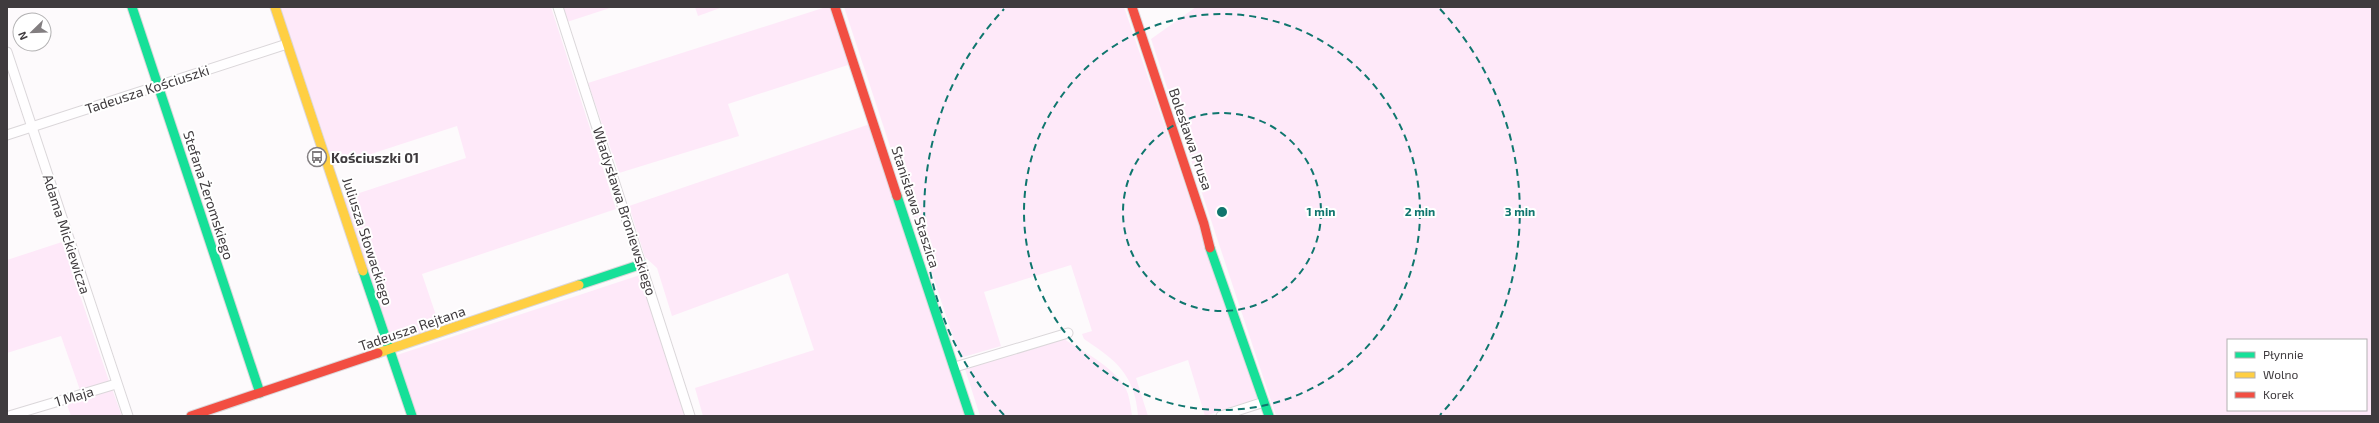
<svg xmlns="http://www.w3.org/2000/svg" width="2379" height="423" viewBox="0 0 2379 423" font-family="'Exo 2',sans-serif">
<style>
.green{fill:#fee9f9;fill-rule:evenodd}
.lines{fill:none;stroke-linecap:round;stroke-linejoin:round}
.street-casing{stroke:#dbd7da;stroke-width:11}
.fast-casing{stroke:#dbd7da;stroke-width:11}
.slow-casing{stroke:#dbd7da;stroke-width:11}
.jam-casing{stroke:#dbd7da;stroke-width:11}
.street{stroke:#fffeff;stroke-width:9}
.fast{stroke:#16e098;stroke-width:9}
.slow{stroke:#ffcf43;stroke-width:9}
.jam{stroke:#f24e42;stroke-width:9}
.ring{fill:none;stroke:#0f766e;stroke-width:2;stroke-dasharray:7 5}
.labels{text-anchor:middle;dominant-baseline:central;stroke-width:4;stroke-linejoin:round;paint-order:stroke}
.street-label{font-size:14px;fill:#3f3b3e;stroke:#fff}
.poi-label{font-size:14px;font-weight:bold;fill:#3f3b3e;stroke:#fff;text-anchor:start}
.centre{fill:#0f766e;stroke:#fff;stroke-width:2}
.ring-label{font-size:12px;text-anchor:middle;font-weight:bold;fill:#0f766e;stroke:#fff;stroke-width:4;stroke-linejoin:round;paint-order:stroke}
</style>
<rect width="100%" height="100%" fill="#fdfafc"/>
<g class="green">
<polygon points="280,7 551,7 616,209 422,274 440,327 392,343 344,198 466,158 457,126 334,166"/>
<polygon points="562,7 613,7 567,22"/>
<polygon points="695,7 723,7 698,16"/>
<polygon points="826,7 832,7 851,64 728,104 739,136 619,173 588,83"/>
<path d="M844 7H1124L1258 398 1205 416 1188 360 1136 378 1148 416H1138C1135 375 1116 360 1084 339L1082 334 1092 331 1071 265 984 292 1001 346 960 358Z"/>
<path d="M1196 7H2372V416H1276L1151 39ZM2228 340H2366V410H2228Z"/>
<polygon points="870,124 966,416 703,416 695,388 814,350 788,273 672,316 657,268 645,257 629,206"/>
<polygon points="62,242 109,381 80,390 61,336 7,353 7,260"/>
<polygon points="640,275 685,416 417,416 397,355"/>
<path d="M1064 339C1084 352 1121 371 1128 394 1130 401 1131 409 1132 416H980L965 369Z"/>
<polygon points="112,389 122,416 71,416 66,402"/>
</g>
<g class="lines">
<defs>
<g id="street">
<polyline points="558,7 690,416"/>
<polyline points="7,52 128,416"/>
<polyline points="7,135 287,44"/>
<polyline points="955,367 1068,333"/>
<polyline points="9,416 116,384"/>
<polyline points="1221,416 1264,402"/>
</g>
<g id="fast">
<polyline points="132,7 260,393"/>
<polyline points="897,196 970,416"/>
<polyline points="1210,248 1269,416"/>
<polyline points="363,271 412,416"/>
<polyline points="579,285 642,264"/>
</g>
<g id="slow">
<polyline points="275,7 363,271"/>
<polyline points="378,353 579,285"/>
</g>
<g id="jam">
<polyline points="835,7 897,196"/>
<polyline points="1132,7 1204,224 1210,248"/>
<polyline points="191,416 378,353"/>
</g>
</defs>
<use href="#street" class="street-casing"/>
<use href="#fast" class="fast-casing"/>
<use href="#slow" class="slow-casing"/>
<use href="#jam" class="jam-casing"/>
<use href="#street" class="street"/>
<use href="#fast" class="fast"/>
<use href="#slow" class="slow"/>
<use href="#jam" class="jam"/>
</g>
<g class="ring">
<circle cx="1222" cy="212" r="99"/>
<circle cx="1222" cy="212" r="198"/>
<path d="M1004 415A298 298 0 0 1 1004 9M1440 9A298 298 0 0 1 1440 415"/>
</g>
<defs>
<symbol id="bus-ring" viewBox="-11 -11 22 22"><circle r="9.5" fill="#fff" stroke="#827e80" stroke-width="1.5"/><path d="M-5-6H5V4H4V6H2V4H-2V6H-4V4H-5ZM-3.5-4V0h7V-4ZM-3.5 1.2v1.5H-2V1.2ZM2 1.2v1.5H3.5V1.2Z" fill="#827e80"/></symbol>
</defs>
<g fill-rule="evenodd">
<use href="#bus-ring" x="306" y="146" width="22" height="22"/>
</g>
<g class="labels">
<g class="street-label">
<text transform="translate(147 89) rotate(-18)">Tadeusza Kościuszki</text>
<text transform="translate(1191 139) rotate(71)">Bolesława Prusa</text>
<text transform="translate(209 195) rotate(72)">Stefana Żeromskiego</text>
<text transform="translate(916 207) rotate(72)">Stanisława Staszica</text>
<text transform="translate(625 211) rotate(72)">Władysława Broniewskiego</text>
<text transform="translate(67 234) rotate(72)">Adama Mickiewicza</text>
<text transform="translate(368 241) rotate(72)">Juliusza Słowackiego</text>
<text transform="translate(412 328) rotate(-19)">Tadeusza Rejtana</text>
<text transform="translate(74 396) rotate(-17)">1 Maja</text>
</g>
<g class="poi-label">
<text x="331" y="157">Kościuszki 01</text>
</g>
</g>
<circle cx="1222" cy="212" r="6" class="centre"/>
<g class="ring-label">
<text x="1321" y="216">1 min</text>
<text x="1420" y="216">2 min</text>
<text x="1520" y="216">3 min</text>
</g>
<rect width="2379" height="423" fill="none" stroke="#3f3b3e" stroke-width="16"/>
<rect x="2227" y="339" width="140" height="72" fill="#ffffff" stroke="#b2b1b2"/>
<rect x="2235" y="352" width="20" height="6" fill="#16e098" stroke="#b2b1b2"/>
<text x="2263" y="359" font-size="12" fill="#3f3b3e">Płynnie</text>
<rect x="2235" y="372" width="20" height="6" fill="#ffcf43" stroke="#b2b1b2"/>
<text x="2263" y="379" font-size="12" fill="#3f3b3e">Wolno</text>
<rect x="2235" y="392" width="20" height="6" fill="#f24e42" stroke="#b2b1b2"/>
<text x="2263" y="399" font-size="12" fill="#3f3b3e">Korek</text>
<g transform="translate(32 32) rotate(247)"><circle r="19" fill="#ffffff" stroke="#b2b1b2"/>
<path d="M0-3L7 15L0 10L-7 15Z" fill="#827e80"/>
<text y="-6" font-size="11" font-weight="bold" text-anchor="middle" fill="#3f3b3e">N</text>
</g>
</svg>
